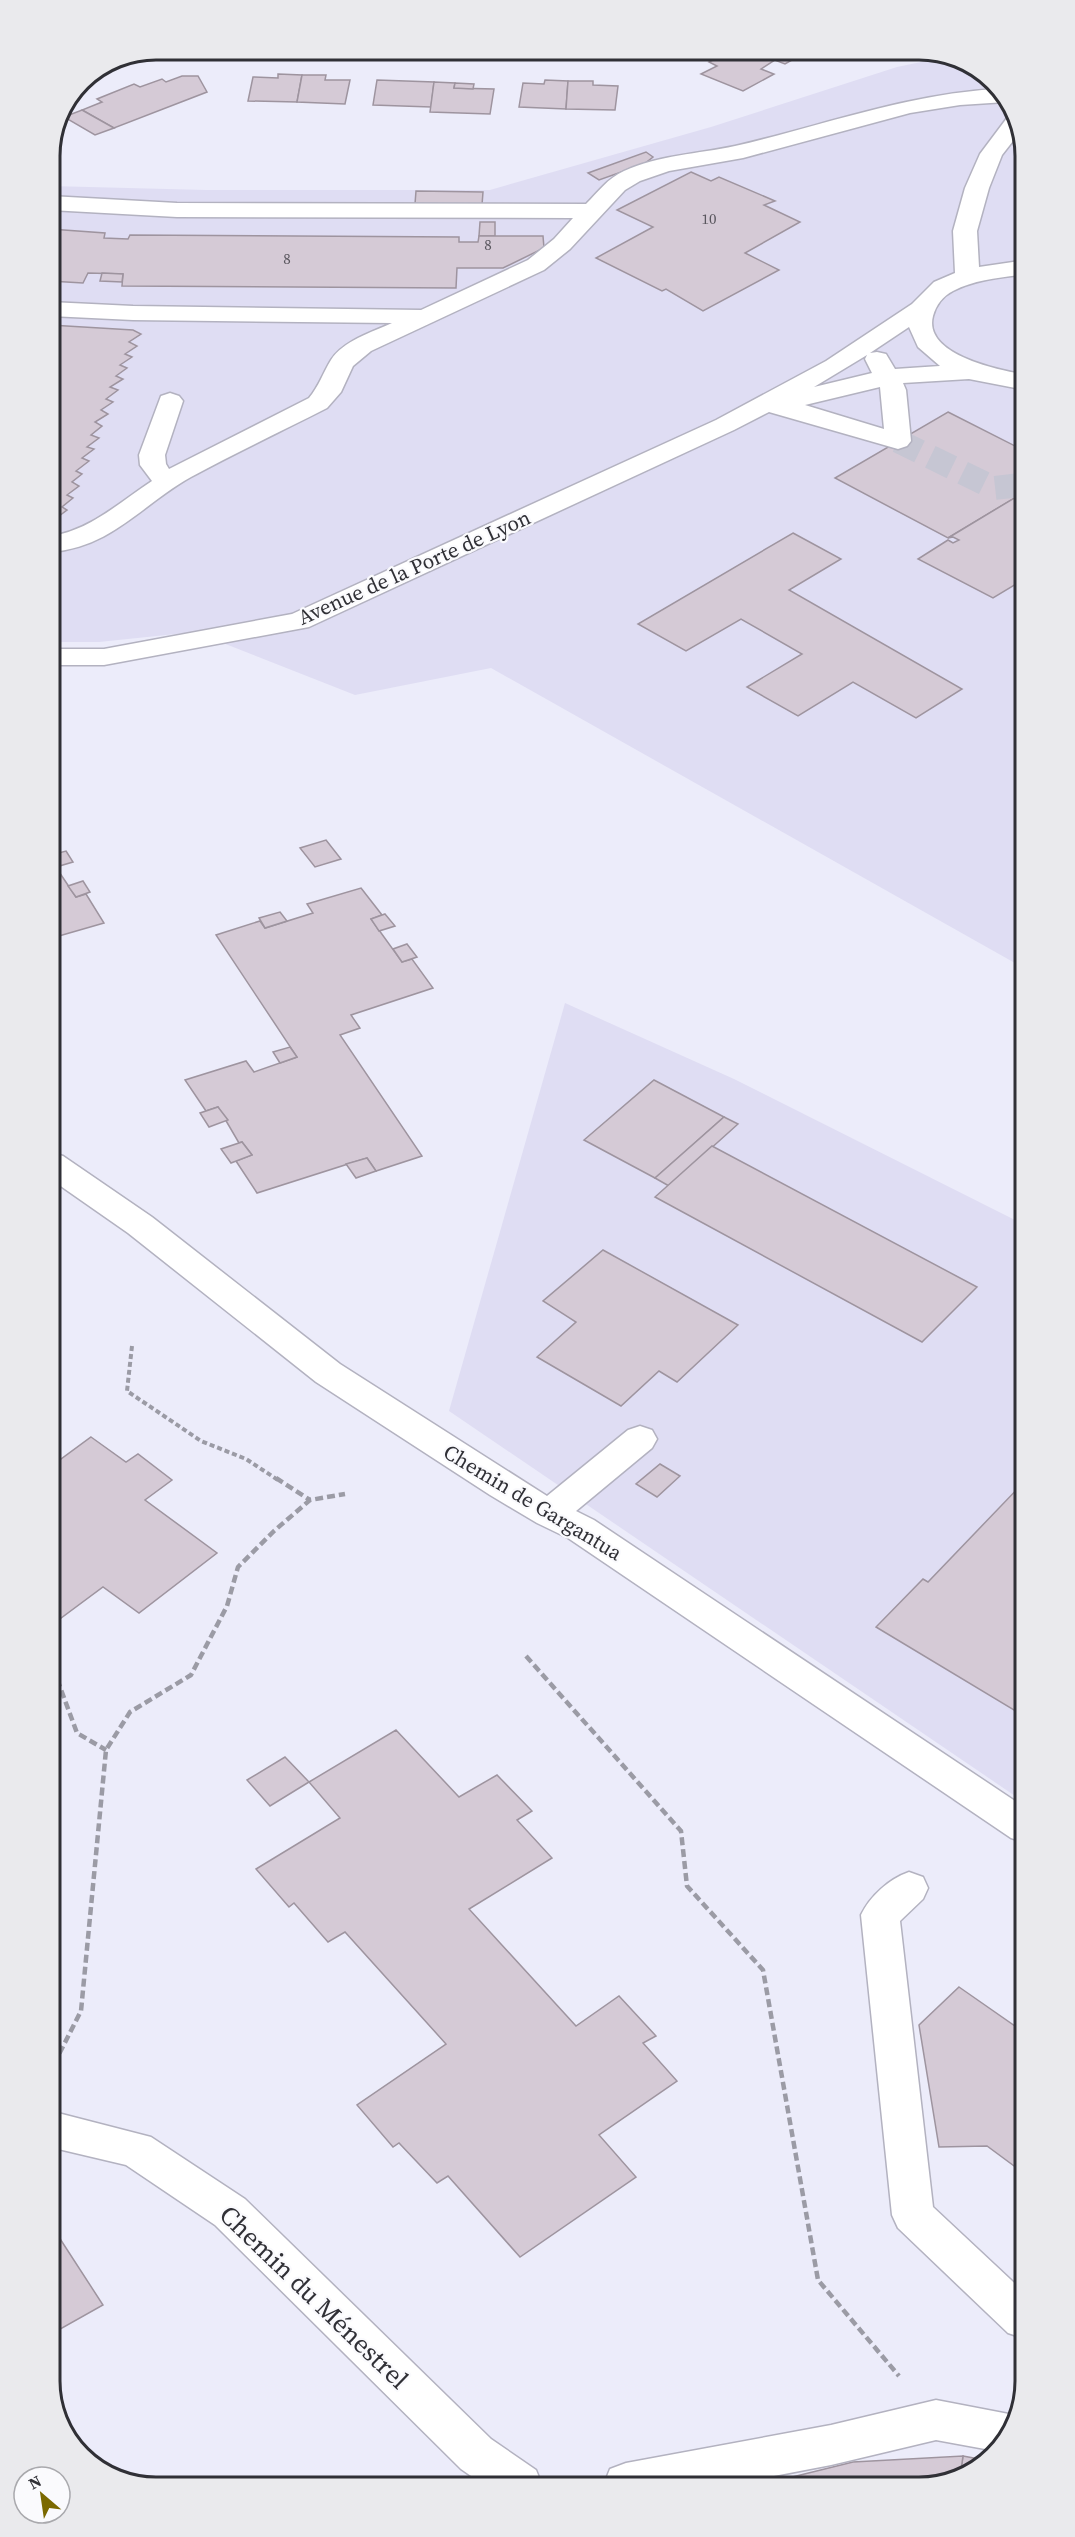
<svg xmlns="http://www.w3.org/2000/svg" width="1075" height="2537" viewBox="0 0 1075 2537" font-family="'Source Serif 4',serif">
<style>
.built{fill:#dfddf3}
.building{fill:#d5cad6;stroke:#9e949f;stroke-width:1.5}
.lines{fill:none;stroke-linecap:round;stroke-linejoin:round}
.minor-tunnel{stroke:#c6c6d3;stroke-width:24;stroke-dasharray:24 12;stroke-linecap:butt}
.minor-casing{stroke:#b3b2c0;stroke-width:3}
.path-far1{stroke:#9b9ba5;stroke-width:4;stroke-dasharray:5 3;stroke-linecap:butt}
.path{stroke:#9b9ba5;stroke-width:4.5;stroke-dasharray:8 4;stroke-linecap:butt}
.minor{fill:#fff;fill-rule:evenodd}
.labels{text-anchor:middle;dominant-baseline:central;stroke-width:4.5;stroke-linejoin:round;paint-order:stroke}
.far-number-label{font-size:15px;fill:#59565e}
.street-label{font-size:21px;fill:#303036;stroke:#fafafd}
.near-street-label{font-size:26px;fill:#303036;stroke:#fafafd}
.rim{fill:none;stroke:#303036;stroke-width:3}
</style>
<rect width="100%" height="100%" fill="#ececfa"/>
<g class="built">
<polygon points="945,57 984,72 1020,122 1022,967 491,668 355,695 195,632 99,642 51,642 50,186 206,190 490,190 711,127 897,67"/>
<polygon points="565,1003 734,1079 1023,1224 1024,1802 449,1411"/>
</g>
<g class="building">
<polygon points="732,50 748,50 775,60 761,69 774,74 743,91 701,74 717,66 709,62"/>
<polygon points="748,50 810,50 785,64"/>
<polygon points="278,74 302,75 297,102 248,101 253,77 278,78"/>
<polygon points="302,75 326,75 325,80 350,80 345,104 297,102"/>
<polygon points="182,76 198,76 207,92 114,128 82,110 102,102 97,99 134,84 140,87 162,79 166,82"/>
<polygon points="377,80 434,82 431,107 373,105"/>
<polygon points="545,80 568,81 566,109 519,107 523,83 544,84"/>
<polygon points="568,81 593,81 593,85 618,86 615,110 566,109"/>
<polygon points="434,82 455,83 454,88 494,89 490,114 430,112"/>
<polygon points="455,83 474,84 473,89 454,88"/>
<polygon points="82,110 114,128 95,135 64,117"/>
<polygon points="646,152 653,157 644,164 599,180 588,173"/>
<polygon points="691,172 711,181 719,177 775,201 764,205 800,222 745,253 779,270 703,311 666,289 662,291 596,258 653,227 617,210"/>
<polygon points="416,191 483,192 482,205 415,204"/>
<polygon points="480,222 495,222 495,236 479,236"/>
<polygon points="50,229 105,233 104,238 128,239 130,235 459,237 459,242 478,242 479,236 543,236 544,248 503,268 457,268 456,288 122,286 123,274 88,273 83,283 50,281"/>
<polygon points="102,273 123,274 122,282 100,281"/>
<polygon points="50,325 133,330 141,334 129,342 137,346 125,354 132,357 120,365 127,368 116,376 123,379 110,387 118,390 106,399 113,402 101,410 108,414 95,422 102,426 91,435 99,438 87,447 94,449 82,458 89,461 76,471 82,474 72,482 79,486 67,495 73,498 62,507 67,510 55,519 51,519"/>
<polygon points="948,412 1021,449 1021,494 948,538 835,478"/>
<polygon points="1021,494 1021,581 993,598 918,559 948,540 953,543 959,540 953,537 948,538"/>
<polygon points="793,533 841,559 789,590 962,689 916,718 853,682 798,716 747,687 802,654 741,619 686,651 638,624"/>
<polygon points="326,840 341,859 315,867 300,848"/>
<polygon points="66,851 73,862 56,867 51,855"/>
<polygon points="51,860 76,897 86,894 104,923 52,938"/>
<polygon points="83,881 90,892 76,897 68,886"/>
<polygon points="361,888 382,915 371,919 402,962 412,959 433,988 351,1015 360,1028 340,1035 422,1156 376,1171 367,1158 257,1193 236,1161 252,1155 242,1142 239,1143 218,1107 206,1111 185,1080 246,1061 254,1072 297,1057 216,935 260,921 265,928 313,913 307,904"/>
<polygon points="280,912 287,921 265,928 259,918"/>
<polygon points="385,914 395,926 379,931 371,919"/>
<polygon points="407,944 417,957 402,962 393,949"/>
<polygon points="290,1047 297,1057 280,1063 273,1052"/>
<polygon points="654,1080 724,1117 655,1178 584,1140"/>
<polygon points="218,1107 228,1120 209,1127 200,1113"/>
<polygon points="724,1117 738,1124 669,1186 655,1178"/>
<polygon points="242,1142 252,1155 231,1163 221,1149"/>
<polygon points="712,1146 977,1287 922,1342 655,1197"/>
<polygon points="367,1158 376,1171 356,1178 346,1164"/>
<polygon points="603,1250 738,1325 677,1382 659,1371 621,1406 537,1357 576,1322 543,1301"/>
<polygon points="91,1437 126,1462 138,1454 172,1480 145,1500 217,1553 139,1613 103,1587 53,1624 53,1465"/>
<polygon points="660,1464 680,1476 657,1497 636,1484"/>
<polygon points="1023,1483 1024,1716 876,1627 923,1579 928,1582"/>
<polygon points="396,1730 459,1797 497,1775 532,1811 517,1820 552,1858 469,1909 576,2026 619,1996 656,2036 643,2043 677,2081 599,2135 636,2177 520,2257 448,2176 437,2183 399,2143 393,2147 357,2105 446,2044 345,1932 328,1942 294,1903 289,1907 256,1869 340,1818 309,1782"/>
<polygon points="285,1757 309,1782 270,1806 247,1780"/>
<polygon points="959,1987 1025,2033 1025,2174 987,2146 939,2147 919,2025"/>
<polygon points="55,2231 103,2305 55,2332"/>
<polygon points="963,2456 984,2460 960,2477"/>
<polygon points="963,2456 960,2477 953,2482 768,2483 853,2462"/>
</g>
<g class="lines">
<polyline class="minor-tunnel" points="898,441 994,488 1021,485"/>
<defs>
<g id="minor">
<polygon points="520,50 611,50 608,55 600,57 531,57 523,55"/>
<path d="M997 89 1006 102 960 105 910 113 743 158 669 171 640 181 625 190 570 249 544 270 371 351 353 366 341 392 327 408C282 431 235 453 191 477 141 505 112 547 51 552V536C89 531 120 502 152 481L140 465 139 455 161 396 170 393 179 396 183 401 165 455 166 464 169 469 309 398C319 386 323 373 331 360 343 341 372 332 392 323L133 320 50 316V302L133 306 421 310 528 260 554 239 573 218 177 217 50 210V196L177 203 586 204C598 192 608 178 624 171 659 155 698 154 735 146 822 126 907 94 997 89Z"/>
<path d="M1014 113 1020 122V132L1002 155 989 188 977 231 979 267 1020 261V275C997 278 974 280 953 291 943 296 936 305 933 316 923 354 995 369 1021 374V389L969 379 903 383 906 390 911 441 907 446 898 449 769 412 734 430 309 627 104 665H51V649H104L292 614 716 420 826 361 912 304 934 282 955 273 953 231 965 188 980 154 1010 114ZM909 327 918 347 940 366 895 369 886 354 877 352 870 353ZM867 355 865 359 872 373 814 387ZM880 387 884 429 805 405Z"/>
<polygon points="52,1153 63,1156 152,1217 340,1364 547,1496 628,1430 640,1426 652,1430 657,1439 652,1448 576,1511 594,1520 1024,1807 1024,1842 1011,1838 568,1538 537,1523 490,1495 316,1382 128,1233 52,1180"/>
<path d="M909 1872 923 1877 928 1888 923 1899 900 1921 933 2207 1025 2293V2338H1023L1008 2333 898 2228 892 2215 861 1915C870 1896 889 1879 909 1872Z"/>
<polygon points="54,2112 151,2137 245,2199 491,2439 536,2470 542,2485 484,2485 461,2469 215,2225 126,2165 54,2148"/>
<polygon points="936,2400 1014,2415 1004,2446 996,2451 936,2440 831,2465 738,2483 604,2484 610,2469 626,2463 831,2425"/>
</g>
</defs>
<use href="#minor" class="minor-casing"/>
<polyline class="path-far1" points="132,1346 127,1391 201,1441 246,1459 278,1480"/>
<g class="path">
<polyline points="276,1478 310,1500"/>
<polyline points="526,1656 681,1831 687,1886 763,1970 818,2280 899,2376"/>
<polyline points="53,1668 77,1733 106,1750"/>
<polyline points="54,2064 81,2011 106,1750 130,1712 191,1675 227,1606 238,1567 274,1531 310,1500 345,1494"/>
</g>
<use href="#minor" class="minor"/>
</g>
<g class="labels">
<g class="far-number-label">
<text x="709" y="218">10</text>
<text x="488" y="244">8</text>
<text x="287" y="258">8</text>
</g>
<g class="street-label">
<text transform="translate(414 567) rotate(-24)">Avenue de la Porte de Lyon</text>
<text transform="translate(533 1502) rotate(31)">Chemin de Gargantua</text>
</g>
<g class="near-street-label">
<text transform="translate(314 2297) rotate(44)">Chemin du Ménestrel</text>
</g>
</g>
<path d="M0 0H1075V2537H0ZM156 60H919A96 96 0 0 1 1015 156V2381A96 96 0 0 1 919 2477H156A96 96 0 0 1 60 2381V156A96 96 0 0 1 156 60Z" fill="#eaeaed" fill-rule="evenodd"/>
<path class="rim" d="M156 60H919A96 96 0 0 1 1015 156V2381A96 96 0 0 1 919 2477H156A96 96 0 0 1 60 2381V156A96 96 0 0 1 156 60Z"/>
<g transform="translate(42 2495) rotate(331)"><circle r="28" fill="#fafafd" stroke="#a9a9ad" stroke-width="1.5"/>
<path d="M0-4.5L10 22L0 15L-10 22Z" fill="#7b6900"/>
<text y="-9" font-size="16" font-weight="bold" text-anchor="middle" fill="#303036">N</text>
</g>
</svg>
